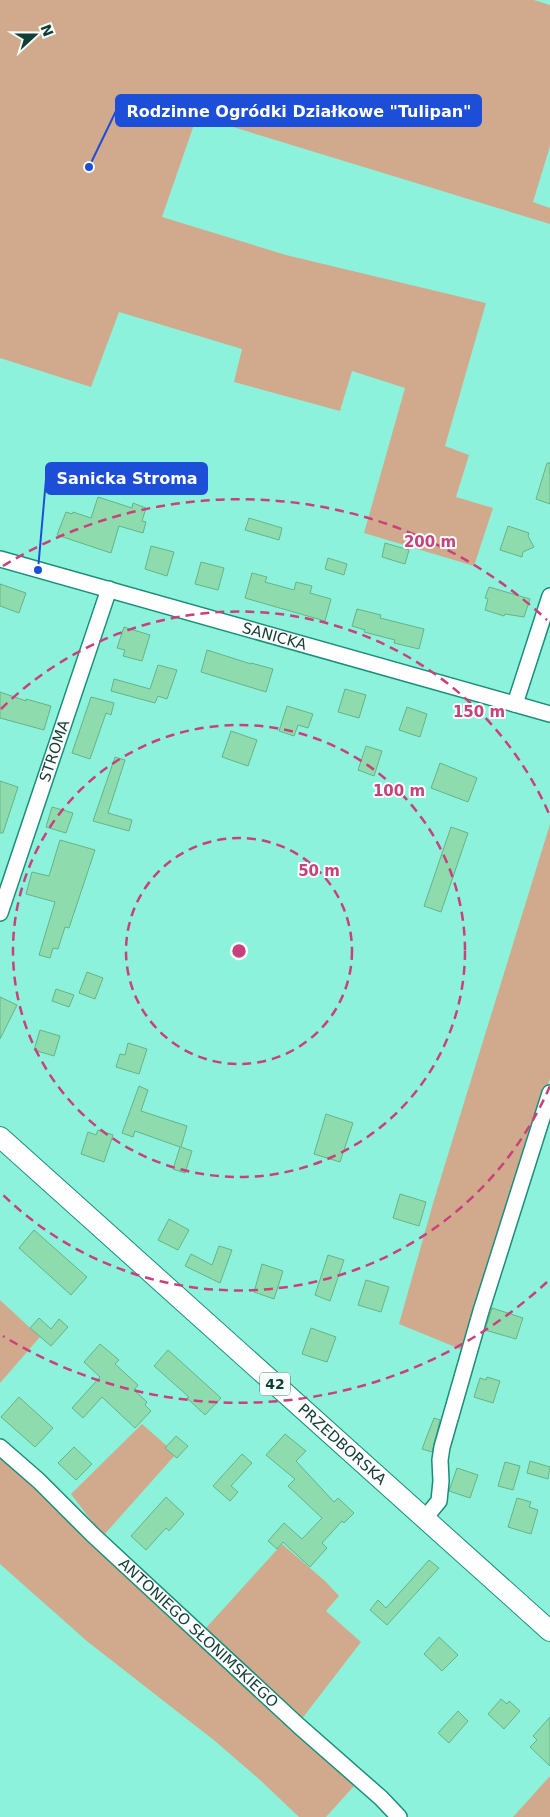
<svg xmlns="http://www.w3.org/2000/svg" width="550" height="1817" viewBox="0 0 550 1817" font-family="'DejaVu Sans',sans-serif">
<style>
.green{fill:#d1aa8e}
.building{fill:#8edcae;stroke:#66b387}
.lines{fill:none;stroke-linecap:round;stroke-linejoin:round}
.minor-casing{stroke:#1b8e7a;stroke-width:18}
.major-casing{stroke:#1b8e7a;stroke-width:22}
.minor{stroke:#fff;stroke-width:15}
.major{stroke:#fff;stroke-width:20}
.ring{fill:none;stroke:#c9407c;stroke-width:2.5;stroke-dasharray:9 6}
.labels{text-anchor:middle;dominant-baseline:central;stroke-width:4;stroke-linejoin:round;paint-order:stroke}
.shield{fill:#f6fffc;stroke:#567770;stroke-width:1}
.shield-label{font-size:14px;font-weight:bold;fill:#113d34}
.street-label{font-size:15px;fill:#113d34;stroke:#f6fffc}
.centre{fill:#c9407c;stroke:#f6fffc;stroke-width:2.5}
.ring-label{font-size:15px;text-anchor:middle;font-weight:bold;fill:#c9407c;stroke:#f6fffc;stroke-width:4;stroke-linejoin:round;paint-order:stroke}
.leader{fill:none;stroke:#1d4ed8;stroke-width:2}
.callout-dot{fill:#1d4ed8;stroke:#f6fffc;stroke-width:2}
.callout{fill:#1d4ed8;stroke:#1d4ed8;stroke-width:2}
.callout-label{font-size:16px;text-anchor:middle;font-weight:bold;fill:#fff}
</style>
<rect width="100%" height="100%" fill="#8cf2db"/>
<g class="green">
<polygon points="0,0 534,0 550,5 550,146 533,202 550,208 550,224 197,116 162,217 286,255 486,303 445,446 469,455 456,497 493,508 474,566 364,533 405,388 352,371 340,411 234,382 242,349 119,312 91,387 0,358"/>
<polygon points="550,824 550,1078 465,1351 399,1324 434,1200"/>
<polygon points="0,1300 40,1337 0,1383"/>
<polygon points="142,1424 176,1454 103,1536 71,1494"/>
<polygon points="0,1458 51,1500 167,1616 225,1664 354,1786 326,1817 299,1817 259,1779 215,1741 88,1642 0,1564"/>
<polygon points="282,1544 325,1581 339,1596 326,1611 361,1642 301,1720 206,1628"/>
<polygon points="550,1776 550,1817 513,1817"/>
</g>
<g class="building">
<polygon points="547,463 550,463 550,504 536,499"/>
<polygon points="98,497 132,508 133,503 146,508 142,521 146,522 143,533 119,526 111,553 57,535 66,512 72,514 73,512 91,518"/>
<polygon points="249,518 282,528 279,540 245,530"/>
<polygon points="508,526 529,533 528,536 534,547 523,552 522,557 500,550"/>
<polygon points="385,543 409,550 405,564 382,557"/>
<polygon points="151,546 174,552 167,576 145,569"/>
<polygon points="328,558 347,564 344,575 325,569"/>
<polygon points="201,562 224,568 218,590 195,584"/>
<polygon points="252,573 267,577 265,582 294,590 296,582 312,586 310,593 331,599 325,621 245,598"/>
<polygon points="0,584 26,593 19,613 0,606"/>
<polygon points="489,587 530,599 524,617 505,614 504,616 485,610 488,599 485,598"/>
<polygon points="357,609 381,615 380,618 424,629 419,649 394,643 395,640 364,632 365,630 352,626"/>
<polygon points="124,627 150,635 142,661 123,656 125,650 117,648"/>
<polygon points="207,650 251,664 251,663 273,669 266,692 201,672"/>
<polygon points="158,665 177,670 167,699 158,696 155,703 111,691 114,679 150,689"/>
<polygon points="345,689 366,695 359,718 338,712"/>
<polygon points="0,692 26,701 26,699 51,706 44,730 0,718"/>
<polygon points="91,697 114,703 111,715 106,713 90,759 72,753"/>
<polygon points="287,706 313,714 308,728 298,725 294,736 279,731"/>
<polygon points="407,707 427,714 420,737 399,730"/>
<polygon points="231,731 257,740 248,766 222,757"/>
<polygon points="366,746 382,751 374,776 358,770"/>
<polygon points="115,757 125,760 108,813 132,820 129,831 93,821"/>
<polygon points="440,763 477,778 468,802 431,788"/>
<polygon points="0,781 18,787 3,833 0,833"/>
<polygon points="52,807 73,813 66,833 46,827"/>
<polygon points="451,827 468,833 441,912 424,906"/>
<polygon points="60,840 95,850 69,928 65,927 58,949 53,948 50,958 39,955 55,902 26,894 32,872 49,876"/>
<polygon points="87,972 103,978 95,999 79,993"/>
<polygon points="56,989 74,995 69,1007 52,1001"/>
<polygon points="0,997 17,1005 0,1039"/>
<polygon points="40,1030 60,1036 54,1056 34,1050"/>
<polygon points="128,1043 147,1049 139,1074 116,1067 120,1054 125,1055"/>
<polygon points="139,1086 148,1090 141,1111 187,1126 181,1147 192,1151 185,1173 173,1169 180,1147 135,1131 133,1137 122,1133"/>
<polygon points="326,1114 353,1123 340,1162 314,1154"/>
<polygon points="98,1130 113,1135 104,1162 81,1154 88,1132 96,1135"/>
<polygon points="400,1194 426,1202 419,1226 393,1218"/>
<polygon points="169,1219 189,1230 178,1250 158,1240"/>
<polygon points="34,1230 87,1277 71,1295 19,1248"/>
<polygon points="219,1246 232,1250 220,1283 185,1266 191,1254 212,1265"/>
<polygon points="328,1255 344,1260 330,1301 315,1295"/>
<polygon points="262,1264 283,1271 274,1299 254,1292"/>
<polygon points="366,1280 389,1287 381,1312 358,1305"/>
<polygon points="492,1308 523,1318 516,1339 485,1330"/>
<polygon points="39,1318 51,1329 59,1319 68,1327 51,1346 30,1328"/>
<polygon points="311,1328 336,1337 327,1362 302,1354"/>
<polygon points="100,1344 119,1360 115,1364 138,1385 134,1390 147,1402 145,1405 151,1411 135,1428 102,1397 83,1418 72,1408 100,1377 84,1362"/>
<polygon points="168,1350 221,1398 205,1415 187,1398 189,1397 154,1366"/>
<polygon points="487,1377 500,1381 493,1403 474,1397 480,1378 486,1380"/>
<polygon points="19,1397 53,1428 35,1447 1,1417"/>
<polygon points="434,1418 440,1420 432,1452 422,1449"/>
<polygon points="285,1434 306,1451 296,1461 334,1502 338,1498 354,1513 344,1523 342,1521 322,1543 327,1548 310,1567 283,1542 277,1549 268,1541 284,1523 302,1539 322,1518 288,1486 295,1479 266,1455"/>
<polygon points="176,1436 188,1446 177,1458 165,1448"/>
<polygon points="74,1447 92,1464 76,1480 58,1463"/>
<polygon points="242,1454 252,1463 231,1486 238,1492 230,1501 213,1486"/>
<polygon points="530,1461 550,1467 548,1479 527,1473"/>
<polygon points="505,1462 520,1466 513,1490 498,1486"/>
<polygon points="457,1468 478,1475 470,1498 449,1491"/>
<polygon points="166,1497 184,1514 169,1531 166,1528 146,1550 131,1536"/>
<polygon points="517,1498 531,1502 529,1507 538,1510 531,1534 508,1527"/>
<polygon points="429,1560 439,1568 387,1625 370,1610 378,1600 386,1608"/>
<polygon points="439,1637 458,1655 442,1671 424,1654"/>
<polygon points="501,1699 507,1704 509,1701 520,1711 504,1729 488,1714"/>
<polygon points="458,1711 468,1721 449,1743 438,1733"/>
<polygon points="550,1717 550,1766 530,1747 537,1740 533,1736"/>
</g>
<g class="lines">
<defs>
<g id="minor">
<path id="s1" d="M0 559 550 714"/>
<polyline points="515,704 550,596"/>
<path id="s2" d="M0 913 109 589"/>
<path id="s3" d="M0 1447 39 1481 93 1535 299 1726 381 1798 399 1817"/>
<polyline points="425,1518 439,1501 441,1481 440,1460 442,1447 481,1311 550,1093"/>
</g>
<g id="major">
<path id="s4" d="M0 1137 550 1631"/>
</g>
</defs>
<use href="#minor" class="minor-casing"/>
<use href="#major" class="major-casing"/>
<use href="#minor" class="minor"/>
<use href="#major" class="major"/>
</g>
<g class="ring">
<circle cx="239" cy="951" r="113"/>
<circle cx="239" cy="951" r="226"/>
<path d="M550 1086A339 339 0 0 1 1 1193M1 709A339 339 0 0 1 550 816"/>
<path d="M547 1282A452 452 0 0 1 3 1336M3 566A452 452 0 0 1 547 620"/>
</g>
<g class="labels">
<rect class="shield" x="260" y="1372.5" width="30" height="23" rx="4"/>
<g class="shield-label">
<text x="275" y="1384">42</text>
</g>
<g class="street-label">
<text stroke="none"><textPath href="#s1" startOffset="285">SANICKA</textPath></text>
<text stroke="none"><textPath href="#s2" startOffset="171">STROMA</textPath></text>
<text stroke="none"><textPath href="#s4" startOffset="460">PRZEDBORSKA</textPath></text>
<text stroke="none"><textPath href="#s3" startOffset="272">ANTONIEGO SŁONIMSKIEGO</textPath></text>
</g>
</g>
<circle cx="239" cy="951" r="8" class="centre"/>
<g class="ring-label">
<text x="430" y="547">200 m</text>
<text x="479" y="717">150 m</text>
<text x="399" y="796">100 m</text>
<text x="319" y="876">50 m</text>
</g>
<path class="leader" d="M89 167L116 111M38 570L46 479"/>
<g class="callout-dot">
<circle cx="89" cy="167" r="5"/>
<circle cx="38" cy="570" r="5"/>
</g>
<g class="callout">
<rect x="116" y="95" width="365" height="31" rx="5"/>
<rect x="46" y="463" width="161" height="31" rx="5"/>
</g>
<g class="callout-label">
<text x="299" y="117">Rodzinne Ogródki Działkowe "Tulipan"</text>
<text x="127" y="484">Sanicka Stroma</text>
</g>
<g transform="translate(35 35) rotate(69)" stroke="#f6fffc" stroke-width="4" paint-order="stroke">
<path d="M0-4L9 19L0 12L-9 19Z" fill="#113d34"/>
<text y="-8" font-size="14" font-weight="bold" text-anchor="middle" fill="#113d34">N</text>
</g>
</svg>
